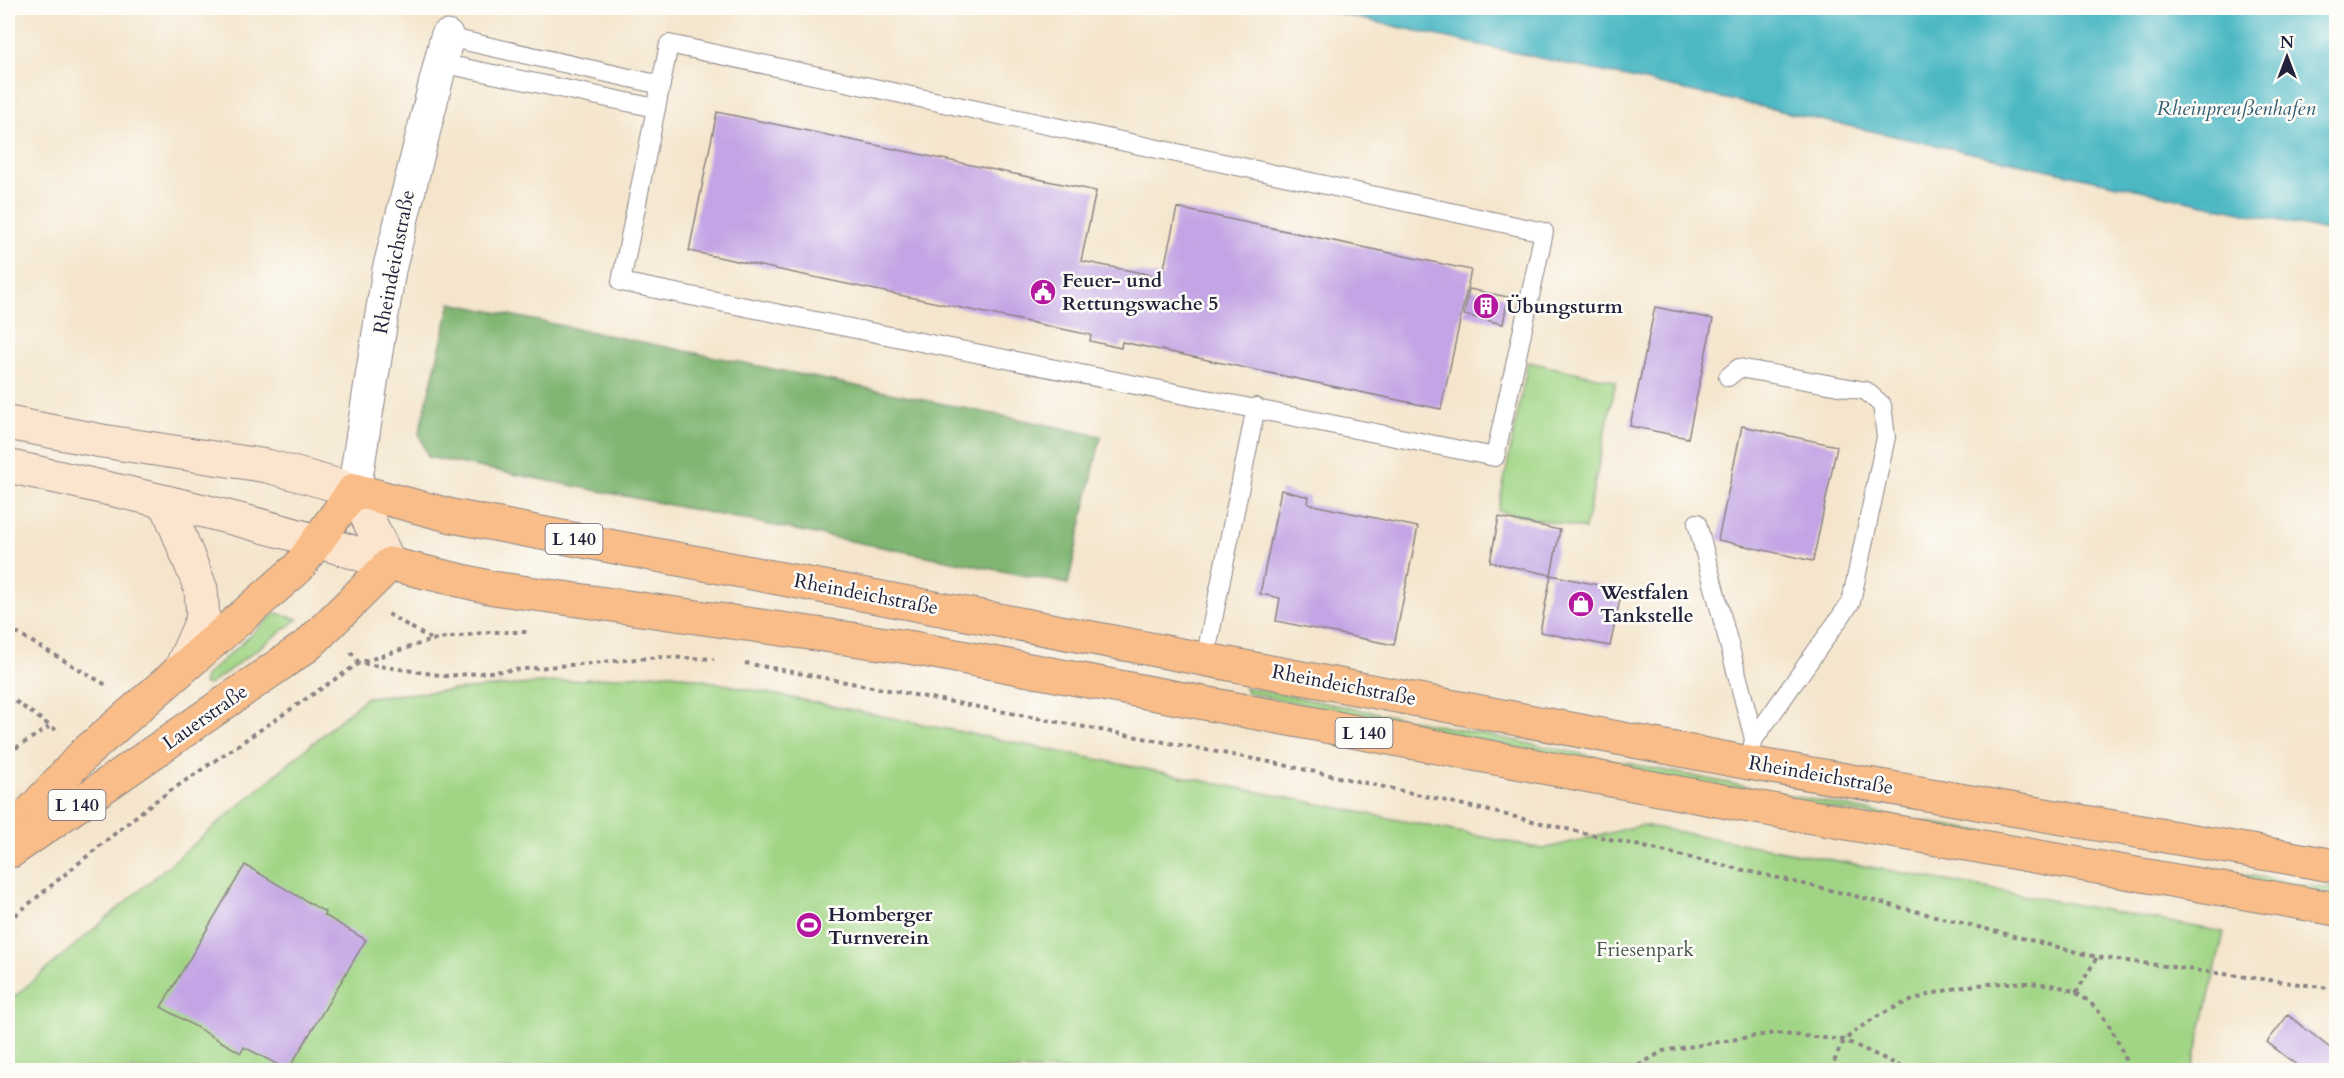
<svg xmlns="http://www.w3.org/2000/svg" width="2344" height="1078" viewBox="0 0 2344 1078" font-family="Cardo,serif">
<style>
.green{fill:#a1d585;stroke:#627c60;stroke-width:1.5}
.forest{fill:#80b672;stroke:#516c56;stroke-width:1.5}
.water{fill:#4bb8c4;stroke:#366d80;stroke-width:1.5}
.building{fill:#c3a4e4}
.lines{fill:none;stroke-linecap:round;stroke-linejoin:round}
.lane-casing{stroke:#8b8484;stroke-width:20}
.street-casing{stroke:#8b8484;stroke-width:35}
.secondary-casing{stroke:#8b8484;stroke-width:35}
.primary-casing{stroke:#8b8484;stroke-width:35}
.path{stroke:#8b8484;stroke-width:4;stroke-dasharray:4.5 4.5;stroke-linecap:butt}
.lane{stroke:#fff;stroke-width:18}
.street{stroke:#fff;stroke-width:33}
.secondary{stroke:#fce5cf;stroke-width:33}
.primary{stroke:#f8bd88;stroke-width:33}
.labels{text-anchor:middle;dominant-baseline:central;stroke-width:5;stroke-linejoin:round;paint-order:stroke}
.shield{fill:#fdfcf7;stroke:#646373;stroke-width:1.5}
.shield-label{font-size:18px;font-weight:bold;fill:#22223b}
.street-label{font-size:20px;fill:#22223b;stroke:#fdfcf7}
.poi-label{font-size:20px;font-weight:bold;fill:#22223b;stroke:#fdfcf7;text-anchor:start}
.park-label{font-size:20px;fill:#485851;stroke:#fdfcf7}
.water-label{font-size:21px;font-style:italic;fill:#325e72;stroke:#fdfcf7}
</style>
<rect width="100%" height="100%" fill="#fdfcf7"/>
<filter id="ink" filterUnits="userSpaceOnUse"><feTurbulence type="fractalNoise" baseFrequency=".0167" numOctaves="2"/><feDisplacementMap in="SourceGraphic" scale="12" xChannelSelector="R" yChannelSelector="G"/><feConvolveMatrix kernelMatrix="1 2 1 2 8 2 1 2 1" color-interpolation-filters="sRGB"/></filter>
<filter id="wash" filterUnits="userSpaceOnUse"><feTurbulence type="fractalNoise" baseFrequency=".008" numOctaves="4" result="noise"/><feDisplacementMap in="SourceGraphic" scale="24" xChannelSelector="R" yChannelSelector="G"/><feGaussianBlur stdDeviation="1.35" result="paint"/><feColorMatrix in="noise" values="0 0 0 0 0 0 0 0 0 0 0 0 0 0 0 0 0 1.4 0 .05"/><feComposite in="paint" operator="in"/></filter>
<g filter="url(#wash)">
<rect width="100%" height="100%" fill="#f4e5cc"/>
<g class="green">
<polygon points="1528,362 1616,381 1585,529 1498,511"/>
<polygon points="276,613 298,619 209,685 203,684 206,675"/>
<polygon points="668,673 1543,849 1642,825 2224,932 2192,1070 8,1070 8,1002 367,697"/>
<polygon points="1245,687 1914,820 2336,890 2336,897 1737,792 1247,693"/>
</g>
<polygon class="forest" points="451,303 1101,436 1068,584 428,457 419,433"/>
<polygon class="water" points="1312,8 2336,8 2336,233 2286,222"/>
<g id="blocks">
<g class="building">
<polygon points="717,112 1096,191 1081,261 1162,277 1177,208 1471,270 1441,409 1122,342 1121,348 1090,341 1091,335 689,251"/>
<polygon points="1469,289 1508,297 1503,324 1464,315"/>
<polygon points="1655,307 1713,319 1688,438 1630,426"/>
<polygon points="1742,426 1837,446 1813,561 1718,540"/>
<polygon points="1281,490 1309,497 1308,504 1418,527 1394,645 1276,621 1280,598 1260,594"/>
<polygon points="1499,517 1560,530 1551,575 1490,562"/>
<polygon points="1551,575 1622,590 1610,646 1540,632"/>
<polygon points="245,865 325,912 324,915 366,940 288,1070 244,1047 241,1053 161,1007"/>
<polygon points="2288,1015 2330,1048 2336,1046 2336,1070 2303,1070 2267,1042"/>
</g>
</g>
</g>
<g filter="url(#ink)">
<use href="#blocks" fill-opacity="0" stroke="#8b8484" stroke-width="1.5"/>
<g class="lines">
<defs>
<g id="lane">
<polyline points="447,37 661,85"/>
<polygon points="669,44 1544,232 1495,457 621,282"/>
<polyline points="440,63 656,108"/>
<polyline points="1728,377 1739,368 1866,391 1882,405 1886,437 1851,602 1754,739 1749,763"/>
<polyline points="1697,523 1754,739"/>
<polyline points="1205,659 1256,407"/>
</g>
<polyline id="street" points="354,490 389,270 447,37"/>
<g id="secondary">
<polyline points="8,423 102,441 267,466 354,490 390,564"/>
<path d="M8 466C136 495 265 522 390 564"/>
<polyline points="166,502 201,589 203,618 181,668"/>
</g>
<g id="primary">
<polyline points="8,837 84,754 298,568 354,490 452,516 1749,763 2336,866"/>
<polyline points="11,851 308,645 390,564 493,588 908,647 1738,804 2336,909"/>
</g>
</defs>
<use href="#lane" class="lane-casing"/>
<use href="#street" class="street-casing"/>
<use href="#secondary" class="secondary-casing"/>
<use href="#primary" class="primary-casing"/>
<g class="path">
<polyline points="388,614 431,639"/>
<polyline points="8,628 108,686"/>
<polyline points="351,652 359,663 446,676 659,657 714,659"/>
<polyline points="745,663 1270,762 1425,796 1851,895 2097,957 2336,989"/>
<polyline points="8,696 56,730"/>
<polyline points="8,753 49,727"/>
<polyline points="8,921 151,804 359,663 432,640 489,632 527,632"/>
<polyline points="2076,993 2097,957"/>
<polyline points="1631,1070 1663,1051 1774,1033 1844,1040 1909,1070"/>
<path d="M1831 1070C1835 1061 1839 1045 1847 1038 1895 996 1965 981 2027 983 2043 984 2061 985 2076 993 2104 1008 2120 1041 2128 1070"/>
</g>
<use href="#lane" class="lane"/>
<use href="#street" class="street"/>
<use href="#secondary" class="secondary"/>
<use href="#primary" class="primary"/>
</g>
</g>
<defs>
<symbol id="civic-disc" viewBox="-11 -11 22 22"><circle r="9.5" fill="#b5179e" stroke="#fdfcf7"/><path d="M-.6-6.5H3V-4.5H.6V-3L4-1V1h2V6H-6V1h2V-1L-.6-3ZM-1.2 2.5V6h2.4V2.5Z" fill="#fff"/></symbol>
<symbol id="building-disc" viewBox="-11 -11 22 22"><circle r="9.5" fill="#b5179e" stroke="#fdfcf7"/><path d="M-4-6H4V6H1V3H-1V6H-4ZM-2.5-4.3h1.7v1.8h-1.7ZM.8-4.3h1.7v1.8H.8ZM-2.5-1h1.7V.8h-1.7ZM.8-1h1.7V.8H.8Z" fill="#fff"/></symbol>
<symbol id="shop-disc" viewBox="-11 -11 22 22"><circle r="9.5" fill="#b5179e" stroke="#fdfcf7"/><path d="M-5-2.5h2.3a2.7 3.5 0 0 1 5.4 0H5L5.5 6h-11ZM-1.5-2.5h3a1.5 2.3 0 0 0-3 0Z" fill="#fff"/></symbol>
<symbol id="stadium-disc" viewBox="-11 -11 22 22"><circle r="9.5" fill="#b5179e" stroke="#fdfcf7"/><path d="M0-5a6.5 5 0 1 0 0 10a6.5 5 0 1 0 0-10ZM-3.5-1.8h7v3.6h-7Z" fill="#fff"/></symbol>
</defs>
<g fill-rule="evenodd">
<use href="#civic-disc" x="1028" y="277" width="30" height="30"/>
<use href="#building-disc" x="1471" y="291" width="30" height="30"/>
<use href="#shop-disc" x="1566" y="589" width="30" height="30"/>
<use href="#stadium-disc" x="794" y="910" width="30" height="30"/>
</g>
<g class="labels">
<g class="shield">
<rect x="545.5" y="524" width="57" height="30" rx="4.5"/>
<rect x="1335.5" y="718" width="57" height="30" rx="4.5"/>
<rect x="48.5" y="790" width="57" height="30" rx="4.5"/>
</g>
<g class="shield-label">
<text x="574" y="539">L 140</text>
<text x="1364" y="733">L 140</text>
<text x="77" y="805">L 140</text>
</g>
<g class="street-label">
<text transform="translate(394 262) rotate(-79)">Rheindeichstraße</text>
<text transform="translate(866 594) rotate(11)">Rheindeichstraße</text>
<text transform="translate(1344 685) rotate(11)">Rheindeichstraße</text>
<text transform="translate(205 717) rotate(-35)">Lauerstraße</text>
<text transform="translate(1821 775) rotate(10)">Rheindeichstraße</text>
</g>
<g class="poi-label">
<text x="1062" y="280">Feuer- und<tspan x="1062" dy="23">Rettungswache 5</tspan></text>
<text x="1506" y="306">Übungsturm</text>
<text x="1600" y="592">Westfalen<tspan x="1600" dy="23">Tankstelle</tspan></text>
<text x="828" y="914">Homberger<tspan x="828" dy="23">Turnverein</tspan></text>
</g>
<g class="park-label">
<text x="1645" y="949">Friesenpark</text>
</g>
<g class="water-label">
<text x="2236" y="108">Rheinpreußenhafen</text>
</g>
</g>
<rect width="2344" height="1078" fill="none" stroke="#fdfcf7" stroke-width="30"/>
<g transform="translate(2287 57)" stroke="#fdfcf7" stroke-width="4.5" paint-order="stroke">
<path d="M0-4.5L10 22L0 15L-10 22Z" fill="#22223b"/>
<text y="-9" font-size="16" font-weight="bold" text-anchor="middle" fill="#22223b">N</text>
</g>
</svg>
